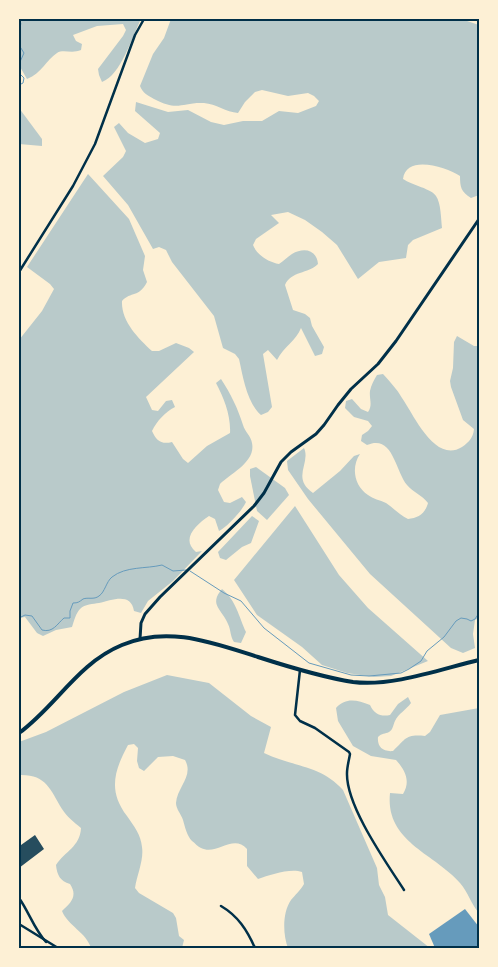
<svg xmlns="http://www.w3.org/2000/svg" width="498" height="967" viewBox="0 0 498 967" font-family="Manrope,sans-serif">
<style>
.green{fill:#b9caca}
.water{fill:#669bbc}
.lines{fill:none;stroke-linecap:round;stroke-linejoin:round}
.stream{stroke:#669bbc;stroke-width:1}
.building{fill:#264d5e}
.minor{stroke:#003049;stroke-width:2.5}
.tertiary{stroke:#003049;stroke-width:3}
.secondary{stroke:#003049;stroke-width:4}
.neatline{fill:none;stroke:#003049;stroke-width:2}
</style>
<rect width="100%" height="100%" fill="#fdf0d5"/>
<g class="green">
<path d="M19 19H141C132 37 121 75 102 82L99 75 98 69 123 36 126 30 123 24 97 26 73 35 76 41 82 44 81 50C72 54 63 49 57 53 46 60 42 73 27 79L19 65Z"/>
<path d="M171 19H461L479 25V195L471 198C461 192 460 187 460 176 446 167 406 154 403 179 412 185 432 189 436 196 441 203 441 219 442 228L413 240 408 245 406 258 379 262 358 279 337 245 322 232 305 220 288 212 271 215 279 223 256 239 253 245C257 255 268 262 279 264 284 261 287 257 292 254 304 247 317 250 318 264 308 274 291 271 285 285L293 310 305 314 310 318 312 326 324 347 322 354 315 356 301 328C296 341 284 346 277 360L268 350 263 354 272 407 268 412 261 415C247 403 243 377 239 359L235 354 223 348 214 316 172 262 166 250 159 247 153 249 128 205 103 176 123 157 126 151 114 127 119 123 128 133 145 143 158 139 160 133 135 111 136 102 168 112 188 110 211 122 224 125 243 121H262L279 111 298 113 316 106 319 101 314 96 308 93 288 96 262 90 255 92 245 102 238 113C226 112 216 104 204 103 181 102 179 112 154 99 147 95 143 93 140 86L153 54 164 38Z"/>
<polygon points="19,108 42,139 42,146 19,144"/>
<path d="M88 174 129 219 145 256 143 270 147 282C139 298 131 291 122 301 121 321 138 338 152 351H159L176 343 189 348 194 352 146 397 152 410 158 411 166 401 172 400 175 407C165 412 157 421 152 431 156 440 161 445 172 442L183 459 188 463 207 446 230 433C231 416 224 398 216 383L221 379C231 394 238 409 243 425 245 432 251 436 252 443 256 462 231 473 220 484L218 490 224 502 230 503 242 497 246 502C242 511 227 527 219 531L215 519 209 516C197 524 180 539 196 552L202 551 173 581 148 601 141 613 134 611C131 592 112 600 99 603 93 604 85 604 80 609 76 613 74 621 72 627L56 630 43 636 37 633 25 617 19 618V340L42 311 54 289 50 284 27 267Z"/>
<path d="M457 336 474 346H479V618L475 620 473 634 475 648 463 653 451 648 370 574 308 499 288 470 287 461 304 448C311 463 291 478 313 493L340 471 354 456 360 454C351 467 354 486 368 495 373 499 380 500 386 503 393 508 400 515 408 519 418 518 425 514 428 503 422 495 413 492 407 485 395 470 393 434 367 445L361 441 362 435 368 431 372 426 368 421 354 417 345 408 346 401 352 399 361 409 368 412C373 405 369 399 370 391 371 385 374 380 377 375L383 374C390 382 397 389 402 398 414 415 435 464 462 447 469 442 473 438 474 429L463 420 451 387 450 381 453 368 454 342Z"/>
<polygon points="256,467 285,488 289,495 267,520 257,511 250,476 250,469"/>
<polygon points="295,506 339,575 368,608 428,661 391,676 374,677 347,673 322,665 302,647 257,615 234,580"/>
<polygon points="252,516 259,521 251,543 242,547 226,560 220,558 218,552"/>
<path d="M222 589C236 600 239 617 246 632L241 643 234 642C230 636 231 630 228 624 223 610 208 605 222 589Z"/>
<path d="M167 675 209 683 251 716 271 727 264 753C293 767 321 765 343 790L377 868 379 885 385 897 388 915 430 948H288C283 935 282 913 291 900 295 895 300 891 304 884L302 872C290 868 270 875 258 879L247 866V849C233 833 217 856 201 848 198 847 195 843 192 841 187 836 185 827 183 820 181 814 176 809 176 803 177 787 194 776 185 760L173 756 158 757 144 771 139 768 137 761 138 748 134 744 128 745C114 771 108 791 127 816 134 826 141 835 142 847 144 860 137 875 135 888L139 893 173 913 176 918 179 936 184 940 182 948H170L167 946 155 948H91C86 932 68 926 62 911 71 903 78 896 70 884 60 881 57 875 56 865 65 851 80 847 81 828 74 822 67 817 62 809 50 789 46 774 19 775V742L46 732 124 692Z"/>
<path d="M408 697 411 703C407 709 398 714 395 721 393 725 393 730 389 732 385 734 382 733 378 737 377 747 383 752 393 751 406 739 405 734 425 736L430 732 440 715 479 708V913C471 904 468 892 460 883 434 853 385 842 390 793L403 794C411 781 405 770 396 760L371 756 353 746 338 721 336 708C346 697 357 700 370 705 374 714 381 717 390 715L398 704Z"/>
</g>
<polygon class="water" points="465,909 479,927 479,948 435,948 429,934"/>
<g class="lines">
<g class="stream">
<polyline points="19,27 21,24 19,19"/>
<polyline points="19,45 24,53 19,64"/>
<polyline points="19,73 24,78 23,83 19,85"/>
<polyline points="190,571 224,593 241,601 264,628 309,663 351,675 369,676 401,673 409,669 421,661 427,651 444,637 456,621 461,618 467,619 471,621 475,619 479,613"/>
<path d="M19 618 25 615 32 616 42 630C53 633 57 624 64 618H70V611L73 603C78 603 79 602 83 599 88 597 94 600 99 596 105 592 106 582 112 577 126 566 146 569 162 565L173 571 186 570"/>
</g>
</g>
<polygon class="building" points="35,835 44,849 19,868 19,842 21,845"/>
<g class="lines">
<g class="minor">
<polyline points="19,272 73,186 95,144 135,35 144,19"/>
<path d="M300 670 295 715 300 721 315 728 349 752 350 754C349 760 347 767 347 773 346 806 386 862 404 890"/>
<path d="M19 898C29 912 34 929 46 942"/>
<path d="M221 906C238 916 247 930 255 948"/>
<polyline points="19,924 58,948"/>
</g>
<polyline class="tertiary" points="140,639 141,623 145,614 160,597 254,506 264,493 281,462 291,452 316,434 324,425 338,405 351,389 378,364 396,341 479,219"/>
<path class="secondary" d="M19 733C56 706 78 663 122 645 168 625 213 643 258 657 289 667 321 677 353 682 392 687 441 669 479 660"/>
</g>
<rect width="498" height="967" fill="none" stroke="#fdf0d5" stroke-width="40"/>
<rect x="20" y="20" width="458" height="927" class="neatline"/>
</svg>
